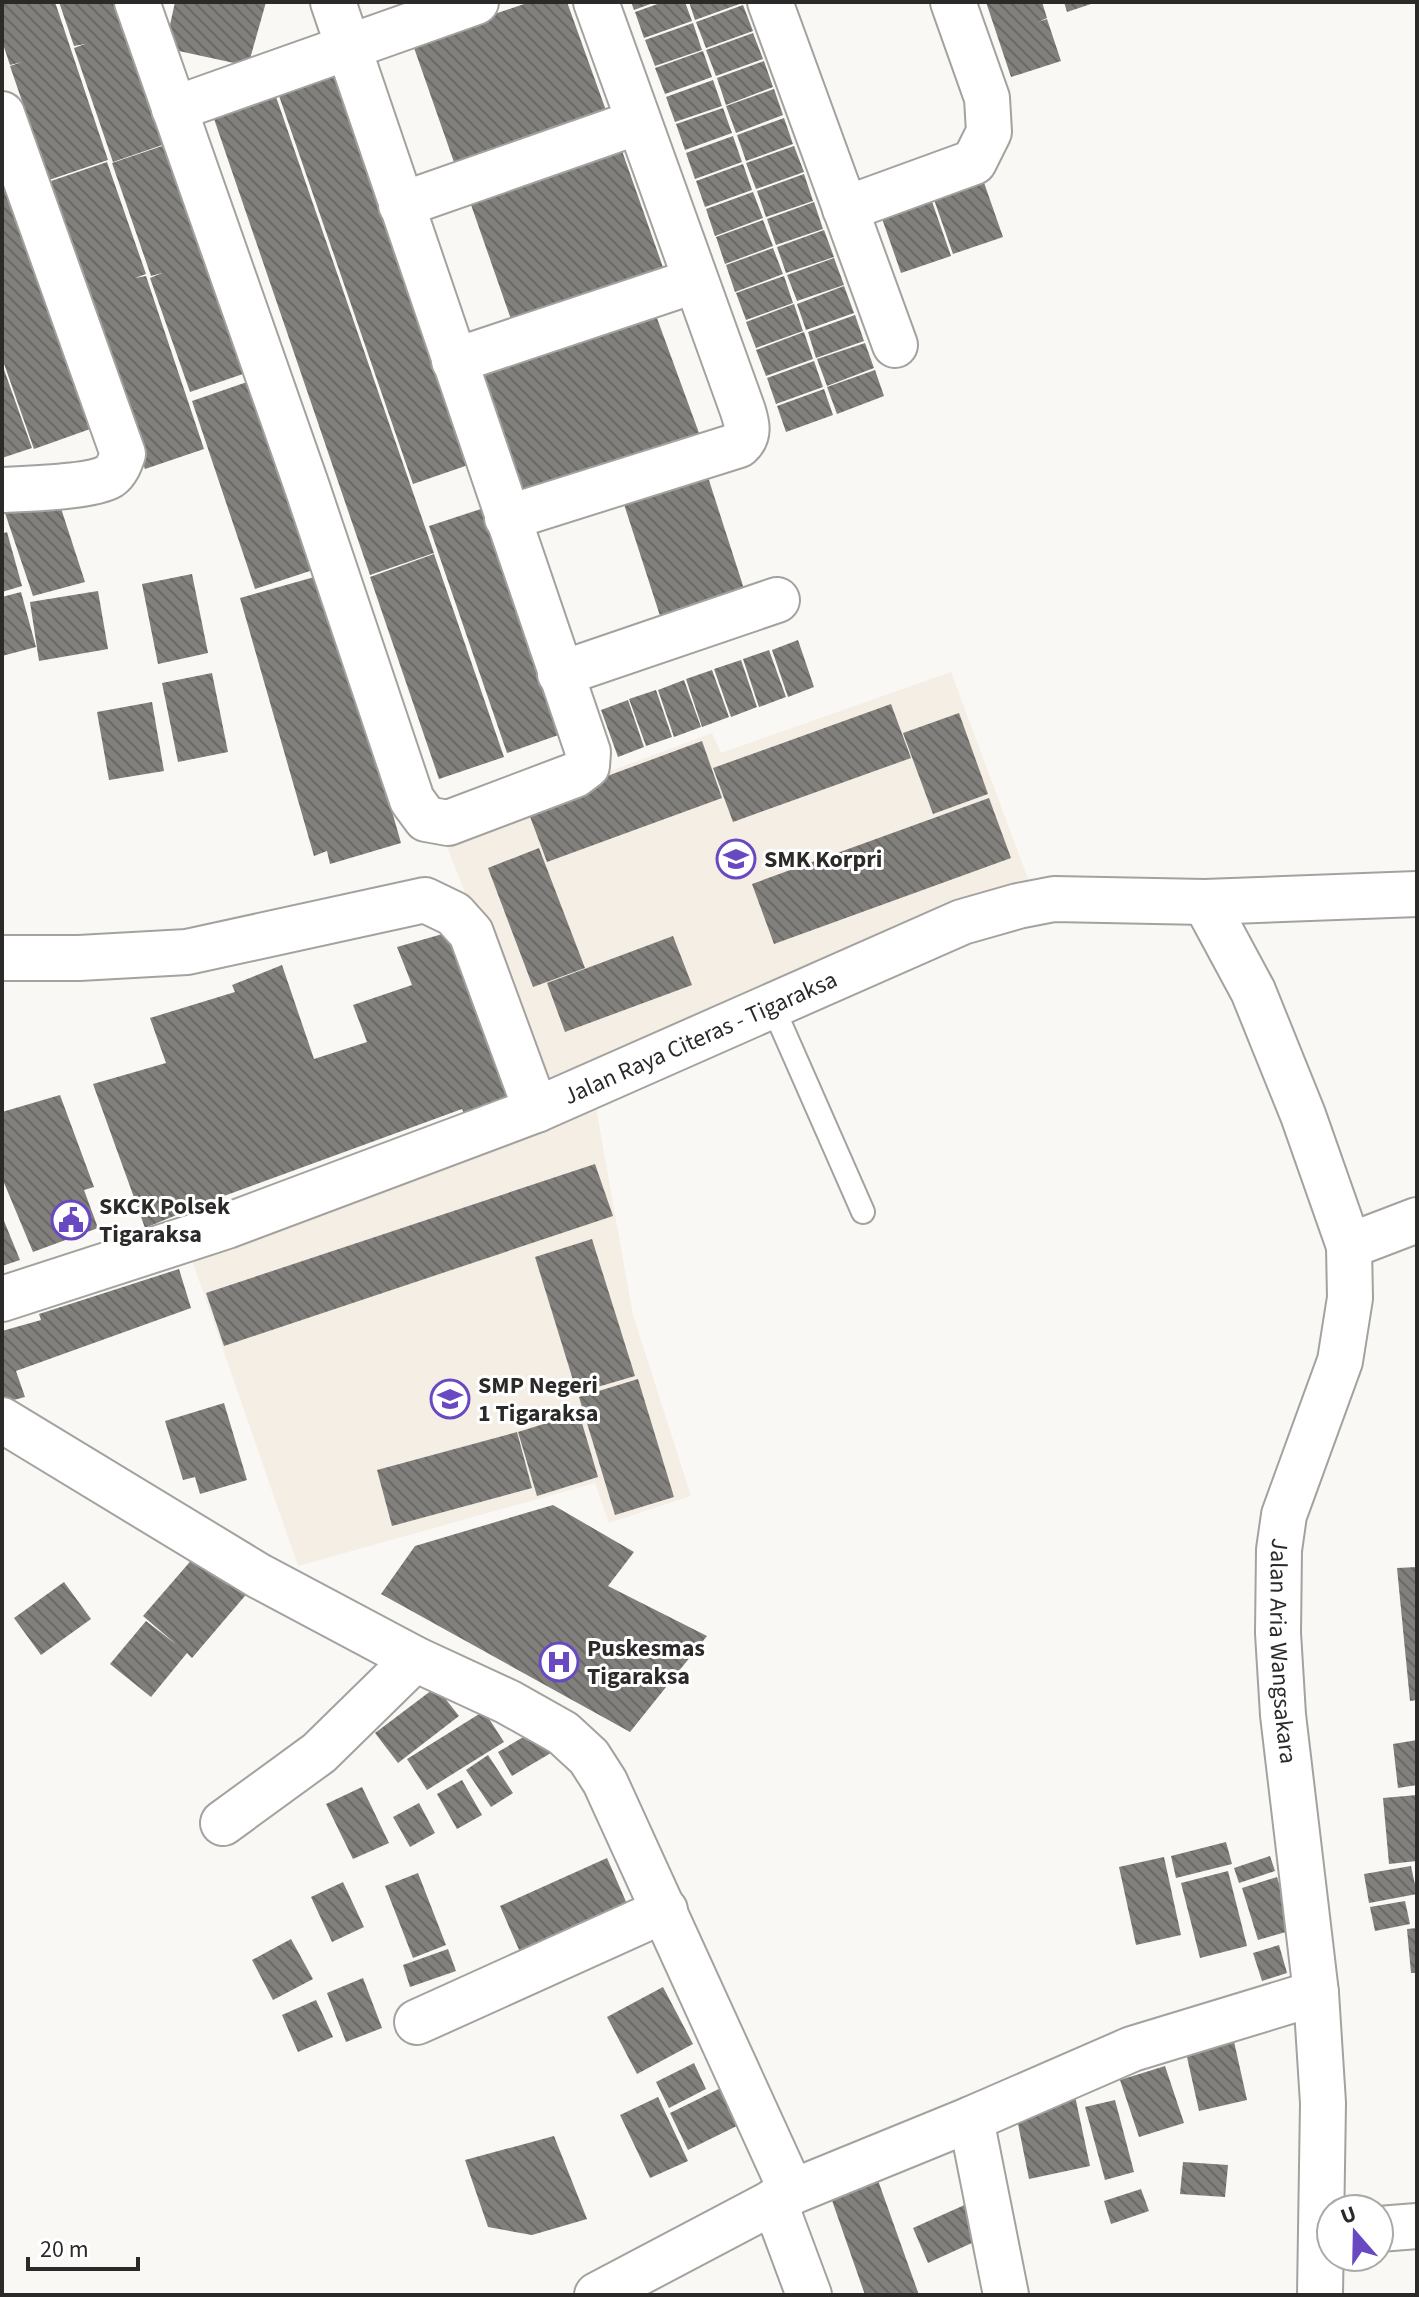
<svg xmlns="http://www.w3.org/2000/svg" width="1419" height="2297" viewBox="0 0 1419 2297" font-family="'Source Sans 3',sans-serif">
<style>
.built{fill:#f4eee4}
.building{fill:url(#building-back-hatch)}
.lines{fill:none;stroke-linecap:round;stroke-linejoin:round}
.lane-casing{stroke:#a4a29f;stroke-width:26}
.street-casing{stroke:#a4a29f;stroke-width:48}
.secondary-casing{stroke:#a4a29f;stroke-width:48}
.primary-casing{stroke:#a4a29f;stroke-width:48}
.lane{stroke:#fff;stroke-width:22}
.street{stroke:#fff;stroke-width:44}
.secondary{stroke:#fff;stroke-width:44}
.primary{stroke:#fff;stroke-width:44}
.labels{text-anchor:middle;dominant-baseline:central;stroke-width:6;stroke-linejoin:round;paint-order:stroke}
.poi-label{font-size:24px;font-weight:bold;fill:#2b2a29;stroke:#fff;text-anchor:start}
.street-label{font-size:24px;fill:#2b2a29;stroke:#fff}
</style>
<defs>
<pattern id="building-back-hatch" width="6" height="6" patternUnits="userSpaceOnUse" patternTransform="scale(2)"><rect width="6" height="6" fill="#81807d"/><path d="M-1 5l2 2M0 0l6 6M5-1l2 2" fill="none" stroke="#6a6966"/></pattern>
</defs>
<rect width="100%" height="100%" fill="#faf8f5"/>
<g class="built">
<polygon points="951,672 1030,884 541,1086 442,834 712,733 721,753"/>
<polygon points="596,1108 633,1315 691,1496 609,1523 595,1483 298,1566 192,1260"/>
</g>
<g class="building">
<polygon points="7,2 55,2 108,160 49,180 10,66 22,62 10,65 2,41 2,4"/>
<polygon points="59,2 125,2 171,142 113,162 74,48 85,44 74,46"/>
<polygon points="175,2 266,2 248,66 165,48"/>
<polygon points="530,2 567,2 608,116 558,133 555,123 557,134 456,168 412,42"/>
<polygon points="631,2 656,2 634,10"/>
<polygon points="663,2 685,2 692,21 644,38 635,12"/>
<polygon points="689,2 745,2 695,20"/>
<polygon points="986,2 1042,2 1047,18 1038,22 1047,19 1061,61 1011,77"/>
<polygon points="1064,2 1094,2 1094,3 1067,12"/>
<polygon points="743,5 753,31 706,48 696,22"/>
<polygon points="693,23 702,50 655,66 645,40"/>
<polygon points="753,33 763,59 716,76 706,50"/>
<polygon points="703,51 712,77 665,94 655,68"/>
<polygon points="764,61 773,87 726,105 717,78"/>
<polygon points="340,68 477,462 413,484 277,90"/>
<polygon points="713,80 722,106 675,122 666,97"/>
<polygon points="774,89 783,115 736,133 726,106"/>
<polygon points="274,91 434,553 370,575 212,113"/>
<polygon points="723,108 732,133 685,150 676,124"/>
<polygon points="784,118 793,144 746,161 737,135"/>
<polygon points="733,136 742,162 695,179 686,153"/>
<polygon points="171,143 249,372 190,392 150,278 162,273 151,276 112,163"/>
<polygon points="794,146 804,172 756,189 746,163"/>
<polygon points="621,148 665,273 615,290 612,281 614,291 513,325 469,199"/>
<polygon points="2,162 93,428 34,449 2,358"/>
<polygon points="107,162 146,274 135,278 146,276 204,449 145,469 125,412 137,408 126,411 48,182"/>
<polygon points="743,164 752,190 705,207 696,181"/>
<polygon points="804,174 813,201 766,217 757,191"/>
<polygon points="981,174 1003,237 953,254 931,191"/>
<polygon points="753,192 763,218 715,236 706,209"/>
<polygon points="929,193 951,256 901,273 879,210"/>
<polygon points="814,202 823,229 776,245 767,219"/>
<polygon points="763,220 773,246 725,264 716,237"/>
<polygon points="824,230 834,257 786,273 777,247"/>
<polygon points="773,248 783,274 735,292 726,265"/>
<polygon points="834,258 844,285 797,301 787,275"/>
<polygon points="784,276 793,303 746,320 736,293"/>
<polygon points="844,286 854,313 806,330 797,304"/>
<polygon points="794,304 803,331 756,348 746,322"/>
<polygon points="654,310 699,433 520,496 477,373"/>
<polygon points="855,315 864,341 816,358 808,332"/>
<polygon points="804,332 813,359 766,376 756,350"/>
<polygon points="865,343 874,368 827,386 817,359"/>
<polygon points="814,361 823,387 776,404 767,378"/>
<polygon points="2,364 32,448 2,458"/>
<polygon points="875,370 884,396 837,414 827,387"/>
<polygon points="250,381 313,570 255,589 192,401"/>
<polygon points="824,389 833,415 786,432 777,406"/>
<polygon points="706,471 746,595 662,622 622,498"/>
<polygon points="57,496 85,582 33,596 5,513"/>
<polygon points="490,506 567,732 507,753 429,526"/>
<polygon points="7,532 22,586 2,592 2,534"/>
<polygon points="434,554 504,757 439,779 370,577"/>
<polygon points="192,574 208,653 158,664 142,584"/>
<polygon points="325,574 401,843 330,864 327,851 314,856 240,598"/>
<polygon points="98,591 108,649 39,661 30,602"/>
<polygon points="21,592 36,647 2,656 2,597"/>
<polygon points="798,640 814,687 788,697 772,650"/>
<polygon points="769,650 786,697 759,707 743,659"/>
<polygon points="741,660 757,707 731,717 714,669"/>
<polygon points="712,670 729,717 702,727 686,679"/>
<polygon points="212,673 228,752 178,762 162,683"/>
<polygon points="684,680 701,727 674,737 658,690"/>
<polygon points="656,690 672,737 646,746 629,699"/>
<polygon points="628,700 644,747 618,757 601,710"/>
<polygon points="152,702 164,771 109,780 97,712"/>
<polygon points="891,704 911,758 733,822 713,768"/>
<polygon points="959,713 988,794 933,814 903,733"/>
<polygon points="702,741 722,798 547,862 526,806"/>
<polygon points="989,798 1011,858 774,944 752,884"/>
<polygon points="539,848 585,968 533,987 488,868"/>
<polygon points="446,933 516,1104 466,1118 462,1109 213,1200 145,1228 93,1084 166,1063 150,1018 235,992 232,985 282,965 314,1059 367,1042 353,1005 412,985 397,947"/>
<polygon points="673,936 692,985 565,1032 547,983"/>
<polygon points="60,1095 94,1187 84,1190 98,1228 33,1252 2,1178 2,1112"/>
<polygon points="595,1164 613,1216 224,1346 206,1293"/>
<polygon points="2,1216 20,1260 2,1266"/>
<polygon points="592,1239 635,1376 577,1393 535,1257"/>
<polygon points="179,1269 191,1308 16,1371 25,1397 2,1403 2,1331 41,1320 39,1314"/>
<polygon points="638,1379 674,1497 615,1515 579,1397"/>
<polygon points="224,1403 247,1480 200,1494 195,1477 183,1480 165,1421"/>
<polygon points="579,1413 598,1477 537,1496 518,1432"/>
<polygon points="517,1432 532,1488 392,1526 377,1470"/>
<polygon points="553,1505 634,1552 608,1586 707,1636 630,1732 381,1594 415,1546"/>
<polygon points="201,1549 250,1590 192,1658 187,1653 151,1697 110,1664 146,1621 177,1645 143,1616"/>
<polygon points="1417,1567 1417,1700 1410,1701 1397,1568"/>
<polygon points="64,1582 91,1619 41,1655 14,1618"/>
<polygon points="436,1687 459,1716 398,1763 375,1733"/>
<polygon points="484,1711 504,1742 427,1790 407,1759"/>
<polygon points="542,1726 556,1750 512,1776 498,1752"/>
<polygon points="1417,1740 1417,1785 1398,1788 1393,1744"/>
<polygon points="488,1755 513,1793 491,1807 466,1770"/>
<polygon points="462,1780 482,1815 457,1829 437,1794"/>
<polygon points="362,1787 389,1843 353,1859 326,1804"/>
<polygon points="1417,1795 1417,1861 1389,1864 1383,1798"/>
<polygon points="419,1803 435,1833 410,1847 393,1817"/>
<polygon points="1226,1842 1232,1864 1176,1878 1171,1856"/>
<polygon points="1270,1856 1275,1871 1239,1883 1234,1868"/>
<polygon points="1164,1857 1181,1935 1136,1945 1119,1867"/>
<polygon points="607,1858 627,1904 520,1952 500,1906"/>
<polygon points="1411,1866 1417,1894 1369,1903 1364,1874"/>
<polygon points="1228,1871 1247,1946 1200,1958 1181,1883"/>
<polygon points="418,1873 446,1945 413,1958 385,1886"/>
<polygon points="1277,1877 1293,1930 1258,1940 1242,1888"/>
<polygon points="343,1882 364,1927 332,1942 311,1897"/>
<polygon points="1405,1901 1410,1924 1375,1931 1370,1907"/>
<polygon points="1417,1928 1417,1973 1411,1973 1407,1929"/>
<polygon points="291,1939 313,1979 273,2000 252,1960"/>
<polygon points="1279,1945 1287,1973 1262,1981 1253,1953"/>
<polygon points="448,1949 456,1971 410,1987 403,1965"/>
<polygon points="363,1978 382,2028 346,2042 327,1993"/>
<polygon points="663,1987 693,2044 637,2074 607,2017"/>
<polygon points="316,2000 333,2037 298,2052 282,2015"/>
<polygon points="1233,2037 1247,2100 1199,2111 1185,2048"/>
<polygon points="694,2063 706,2089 669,2108 656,2082"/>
<polygon points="1165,2066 1184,2123 1139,2137 1120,2080"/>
<polygon points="735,2081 753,2118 688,2150 670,2113"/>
<polygon points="1075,2096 1090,2166 1029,2179 1015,2109"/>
<polygon points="658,2097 688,2161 650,2178 620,2115"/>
<polygon points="1115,2100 1134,2172 1105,2180 1085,2107"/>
<polygon points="554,2136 587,2219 532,2235 488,2227 465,2160"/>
<polygon points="1183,2162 1228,2165 1225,2197 1180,2194"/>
<polygon points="875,2172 919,2295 865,2295 828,2189"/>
<polygon points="1141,2189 1149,2211 1111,2224 1104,2201"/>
<polygon points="969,2203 985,2237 928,2263 913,2228"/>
</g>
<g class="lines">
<defs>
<polyline id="lane" points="772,1005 863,1212"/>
<g id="street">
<polyline points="137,2 307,487 412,800 426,819 448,823 575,775 587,766 588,752 333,2"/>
<polyline points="770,2 895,345"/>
<polyline points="174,109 476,2"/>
<path d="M2 114 123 454C120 462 117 471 110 476 93 487 24 489 2 490"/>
<polyline points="401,205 638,122"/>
<polyline points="845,209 974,162 989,132 987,98 953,2"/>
<polyline points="454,361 694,281"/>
<path d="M507 518 739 445C750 435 747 424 743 411L596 2"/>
<polyline points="560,674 777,600"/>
<polyline points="2,958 79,958 187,952 425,900 454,914 471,933 536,1110"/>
<polyline points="1349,1246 1417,1220"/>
<polyline points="2,1420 259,1576 415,1659 508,1702 563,1733 589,1757 605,1782 792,2192"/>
<polyline points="223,1823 319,1753 415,1659"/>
<polyline points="417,2022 665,1910"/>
<polyline points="971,2119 1006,2295"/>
<polyline points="774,2201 809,2295"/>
<polyline points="1379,2229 1417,2226"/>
<polyline points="597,2295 792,2192 971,2119 1132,2049 1316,1993"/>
</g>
<g id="secondary">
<path id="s1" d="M1205 902 1253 991 1303 1115 1349 1246 1350 1298 1340 1361 1284 1515 1279 1550 1278 1633 1283 1715 1316 1993 1323 2103 1320 2295"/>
</g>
<g id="primary">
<path id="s2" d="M2 1299 227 1226 536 1110 962 922 1018 906 1054 899 1205 902 1417 894"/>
</g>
</defs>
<use href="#lane" class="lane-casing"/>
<use href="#street" class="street-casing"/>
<use href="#secondary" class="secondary-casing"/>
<use href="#primary" class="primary-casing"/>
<use href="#lane" class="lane"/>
<use href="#street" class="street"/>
<use href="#secondary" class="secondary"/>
<use href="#primary" class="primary"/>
</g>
<defs>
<symbol id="school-ring" viewBox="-11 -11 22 22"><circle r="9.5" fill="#fff" stroke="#6949c2" stroke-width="1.5"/><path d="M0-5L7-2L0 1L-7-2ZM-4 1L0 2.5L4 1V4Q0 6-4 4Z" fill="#6949c2"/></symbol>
<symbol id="civic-ring" viewBox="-11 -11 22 22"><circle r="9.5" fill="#fff" stroke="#6949c2" stroke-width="1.5"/><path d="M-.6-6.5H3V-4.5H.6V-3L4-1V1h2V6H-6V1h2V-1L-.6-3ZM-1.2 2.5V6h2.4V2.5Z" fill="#6949c2"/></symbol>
<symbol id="hospital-ring" viewBox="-11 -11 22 22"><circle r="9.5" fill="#fff" stroke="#6949c2" stroke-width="1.5"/><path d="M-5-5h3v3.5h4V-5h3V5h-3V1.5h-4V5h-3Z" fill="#6949c2"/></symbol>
</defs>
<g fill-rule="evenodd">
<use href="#school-ring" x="714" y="837" width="44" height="44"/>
<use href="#civic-ring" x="49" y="1198" width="44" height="44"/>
<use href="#school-ring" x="428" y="1377" width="44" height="44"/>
<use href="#hospital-ring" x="537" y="1640" width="44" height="44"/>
</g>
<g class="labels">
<g class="poi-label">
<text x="764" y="859">SMK Korpri</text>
<text x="99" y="1206">SKCK Polsek<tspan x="99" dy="28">Tigaraksa</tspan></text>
<text x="478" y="1385">SMP Negeri<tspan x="478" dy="28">1 Tigaraksa</tspan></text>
<text x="587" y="1648">Puskesmas<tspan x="587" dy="28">Tigaraksa</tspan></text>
</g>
<g class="street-label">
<text stroke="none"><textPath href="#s2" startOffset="746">Jalan Raya Citeras - Tigaraksa</textPath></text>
<text stroke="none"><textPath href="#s1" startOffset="790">Jalan Aria Wangsakara</textPath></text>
</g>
</g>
<rect width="1419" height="2297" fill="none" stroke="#2b2a29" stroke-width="8"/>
<g transform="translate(1355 2233) rotate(340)"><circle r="38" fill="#ffffff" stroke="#aaaaa9" stroke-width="2"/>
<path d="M0-6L14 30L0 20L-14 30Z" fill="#6949c2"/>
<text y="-12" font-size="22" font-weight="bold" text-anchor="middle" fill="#2b2a29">U</text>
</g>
<path d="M28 2257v12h110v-12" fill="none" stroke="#2b2a29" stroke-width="4"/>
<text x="40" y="2257" font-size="24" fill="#2b2a29" stroke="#ffffff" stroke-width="6" paint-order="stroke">20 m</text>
</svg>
